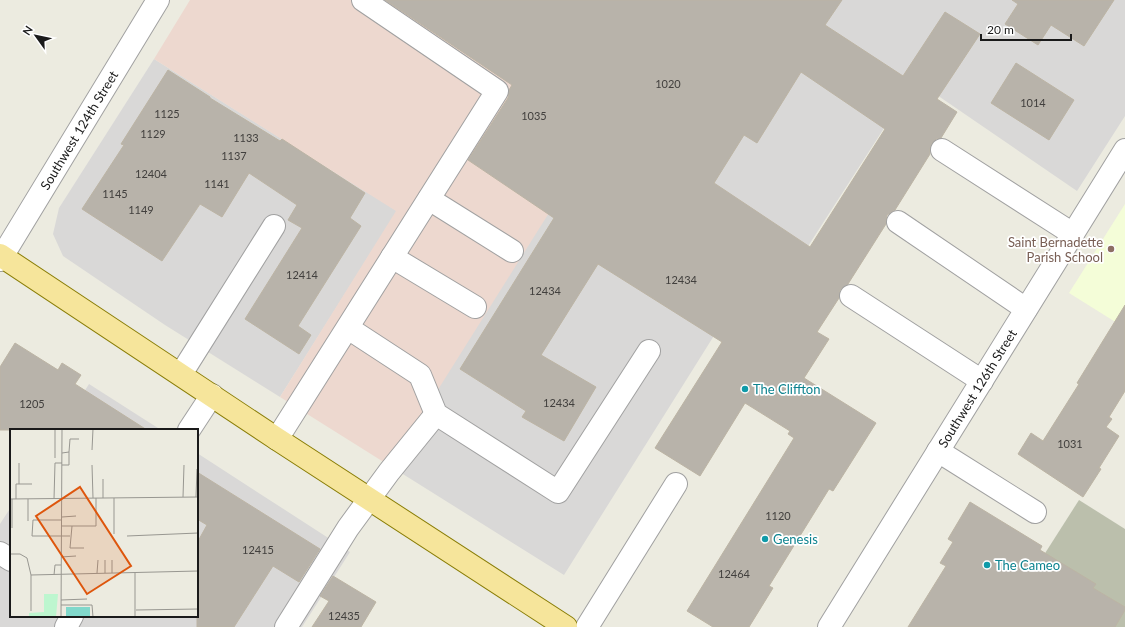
<svg xmlns="http://www.w3.org/2000/svg" width="1125" height="627" viewBox="0 0 1125 627" font-family="Lato,sans-serif">
<style>
.residential{fill:#d9d8d7}
.commercial{fill:#edd8cf}
.education{fill:#f4fdd8}
.construction{fill:#bbbfac}
.building{fill:#b8b3aa;stroke:#bcb4a4;fill-rule:evenodd}
.lines{fill:none;stroke-linecap:round;stroke-linejoin:round}
.minor-casing{stroke:#a1a1a1;stroke-width:24}
.major-casing{stroke:#8a7e07;stroke-width:24}
.minor{stroke:#fff;stroke-width:22}
.major{stroke:#f6e59b;stroke-width:22}
.education-dot{fill:#8d6e63;stroke:#fff;stroke-width:1.5}
.culture-dot{fill:#0f9aa8;stroke:#fff;stroke-width:1.5}
.labels{text-anchor:middle;dominant-baseline:central;stroke-width:3.5;stroke-linejoin:round;paint-order:stroke}
.number-label{font-size:11px;fill:#42403e}
.street-label{font-size:13px;fill:#1a1a1a;stroke:#fff}
.education-label{font-size:13px;fill:#785e54;stroke:#fff;text-anchor:end}
.culture-label{font-size:13px;fill:#0d838f;stroke:#fff;text-anchor:start}
.inset-road{fill:none;stroke:#989791;stroke-width:1}
.view{fill:#de560d;fill-opacity:0.15;stroke:#de560d;stroke-width:2}
.inset-edge{fill:none;stroke:#1a1a1a;stroke-width:2}
</style>
<rect width="100%" height="100%" fill="#ecebe0"/>
<g class="residential">
<polygon points="609,0 1125,0 1125,116 1077,191 915,80 774,299 747,283 564,575 390,466"/>
<polygon points="154,59 397,211 280,397 165,325 63,256 53,234 59,208"/>
<polygon points="89,384 161,430 60,430"/>
<polygon points="197,453 350,552 302,627 0,627 0,524 11,507 11,616 197,616"/>
</g>
<polygon class="commercial" points="190,0 609,0 662,33 390,466 280,397 396,211 154,59"/>
<polygon class="education" points="1125,204 1125,328 1069,293"/>
<polygon class="construction" points="1079,500 1125,529 1125,627 998,627"/>
<g class="building">
<path d="M385 0H842L825 25 903 76 945 12 980 34 937 99 957 112 941 138 936 139 932 143 930 149V154L895 210 887 215 886 224 848 284 840 290 839 298 817 332 829 339 804 378 876 423 833 491 829 489 769 586 773 588 749 627H713L687 611 794 438 788 434 790 431 745 403 700 476 655 448 722 342 598 264 541 355 596 387 564 441 522 417 526 411 460 369 554 218 468 160 508 98 509 90 512 85ZM801 72 885 129 810 247 714 183 744 135 757 143Z"/>
<polygon points="1012,0 1114,0 1084,46 1051,25 1038,45 1005,24 1018,4"/>
<polygon points="1016,63 1074,100 1049,140 991,103"/>
<polygon points="168,70 210,97 210,98 280,141 282,139 365,193 350,218 361,226 298,326 311,335 299,354 245,319 302,228 288,220 297,205 249,173 222,217 200,204 162,261 82,209 124,145 121,144"/>
<polygon points="1125,305 1125,391 1109,417 1112,419 1106,427 1119,436 1099,468 1101,469 1083,497 1018,454 1031,433 1043,441 1079,384 1077,383"/>
<polygon points="15,343 58,370 62,363 81,375 75,384 147,430 0,430 0,367"/>
<polygon points="197,472 320,549 299,582 273,566 234,627 197,627 197,543 207,525 197,519"/>
<polygon points="970,502 1042,546 1040,550 1096,584 1093,588 1125,607 1125,610 1115,627 908,627 946,566 940,563 953,542 948,539"/>
<polygon points="333,576 376,602 361,627 312,627 329,601 320,596"/>
</g>
<g class="lines">
<defs>
<g id="minor">
<polyline points="942,150 1073,234"/>
<polyline points="429,199 512,251"/>
<polyline points="898,222 1026,309"/>
<polyline points="392,257 475,307"/>
<path id="s1" d="M0 260 158 0"/>
<polyline points="851,296 982,381"/>
<polyline points="348,328 420,375 436,414 558,492 649,351"/>
<polyline points="181,374 274,226"/>
<polyline points="189,430 212,395"/>
<polyline points="277,439 497,91 363,0"/>
<polyline points="938,451 1035,512"/>
<polyline points="0,553 11,560"/>
<polyline points="66,627 72,616"/>
<polyline points="286,627 348,528 389,472 436,414"/>
<polyline points="587,627 676,484"/>
<path id="s2" d="M829 627 1125 150"/>
</g>
<polyline id="major" points="0,255 277,439 566,627"/>
</defs>
<use href="#minor" class="minor-casing"/>
<use href="#major" class="major-casing"/>
<use href="#minor" class="minor"/>
<use href="#major" class="major"/>
</g>
<circle class="education-dot" cx="1111" cy="249" r="4"/>
<g class="culture-dot">
<circle cx="745" cy="389" r="4"/>
<circle cx="765" cy="539" r="4"/>
<circle cx="987" cy="565" r="4"/>
</g>
<g class="labels">
<g class="number-label">
<text x="668" y="83">1020</text>
<text x="1033" y="102">1014</text>
<text x="167" y="113">1125</text>
<text x="534" y="115">1035</text>
<text x="153" y="133">1129</text>
<text x="246" y="137">1133</text>
<text x="234" y="155">1137</text>
<text x="151" y="173">12404</text>
<text x="217" y="183">1141</text>
<text x="115" y="193">1145</text>
<text x="141" y="209">1149</text>
<text x="302" y="274">12414</text>
<text x="681" y="279">12434</text>
<text x="545" y="290">12434</text>
<text x="559" y="402">12434</text>
<text x="32" y="403">1205</text>
<text x="1070" y="443">1031</text>
<text x="778" y="515">1120</text>
<text x="258" y="549">12415</text>
<text x="734" y="573">12464</text>
<text x="344" y="615">12435</text>
</g>
<g class="street-label">
<text stroke="none"><textPath href="#s1" startOffset="152">Southwest 124th Street</textPath></text>
<text stroke="none"><textPath href="#s2" startOffset="281">Southwest 126th Street</textPath></text>
</g>
<g class="education-label">
<text x="1103" y="242">Saint Bernadette<tspan x="1103" dy="15">Parish School</tspan></text>
</g>
<g class="culture-label">
<text x="753" y="389">The Cliffton</text>
<text x="773" y="539">Genesis</text>
<text x="995" y="565">The Cameo</text>
</g>
</g>
<g transform="translate(10 429)">
<rect width="188" height="188" fill="#ecebe0"/>
<path d="M34 165H48L46 188H19V184L34 183Z" fill="#bdf6cf"/>
<path d="M56 178H80V188H56Z" fill="#81d8cb"/>
<path class="inset-road" d="M82 21 83 0M59 23 60 10H69M52 24 59 23V36H52M45 29V0M9 34V55M82 36 83 69M93 50V69M173 68 174 36M186 68 187 40M104 69V105M0 70 188 68M6 70V55H22M18 70V92M44 70 45 34H52M52 88 66 87M52 91H23L22 107H60M51 97H86V69M62 97 60 119H74M2 99V70M117 107 188 104M0 125H10L17 129 21 146V182M51 128 66 127M102 131V144M125 143V188M87 144 88 131M95 144V131M21 146 188 142M44 146 45 136H51M51 171 77 170M51 176H82L83 188M126 181 188 180M51 188 52 0"/>
<path class="view" d="M70 58 121 137 77 165 26 87Z"/>
<rect width="188" height="188" class="inset-edge"/>
</g>
<g transform="translate(36 36) rotate(303)" stroke="#ffffff" stroke-width="3" paint-order="stroke">
<path d="M0-3L7 15L0 10L-7 15Z" fill="#1a1a1a"/>
<text y="-6" font-size="11" font-weight="bold" text-anchor="middle" fill="#1a1a1a">N</text>
</g>
<path d="M981 34v6h90v-6" fill="none" stroke="#1a1a1a" stroke-width="2"/>
<text x="987" y="34" font-size="12" fill="#1a1a1a" stroke="#ffffff" stroke-width="3" paint-order="stroke">20 m</text>
</svg>
